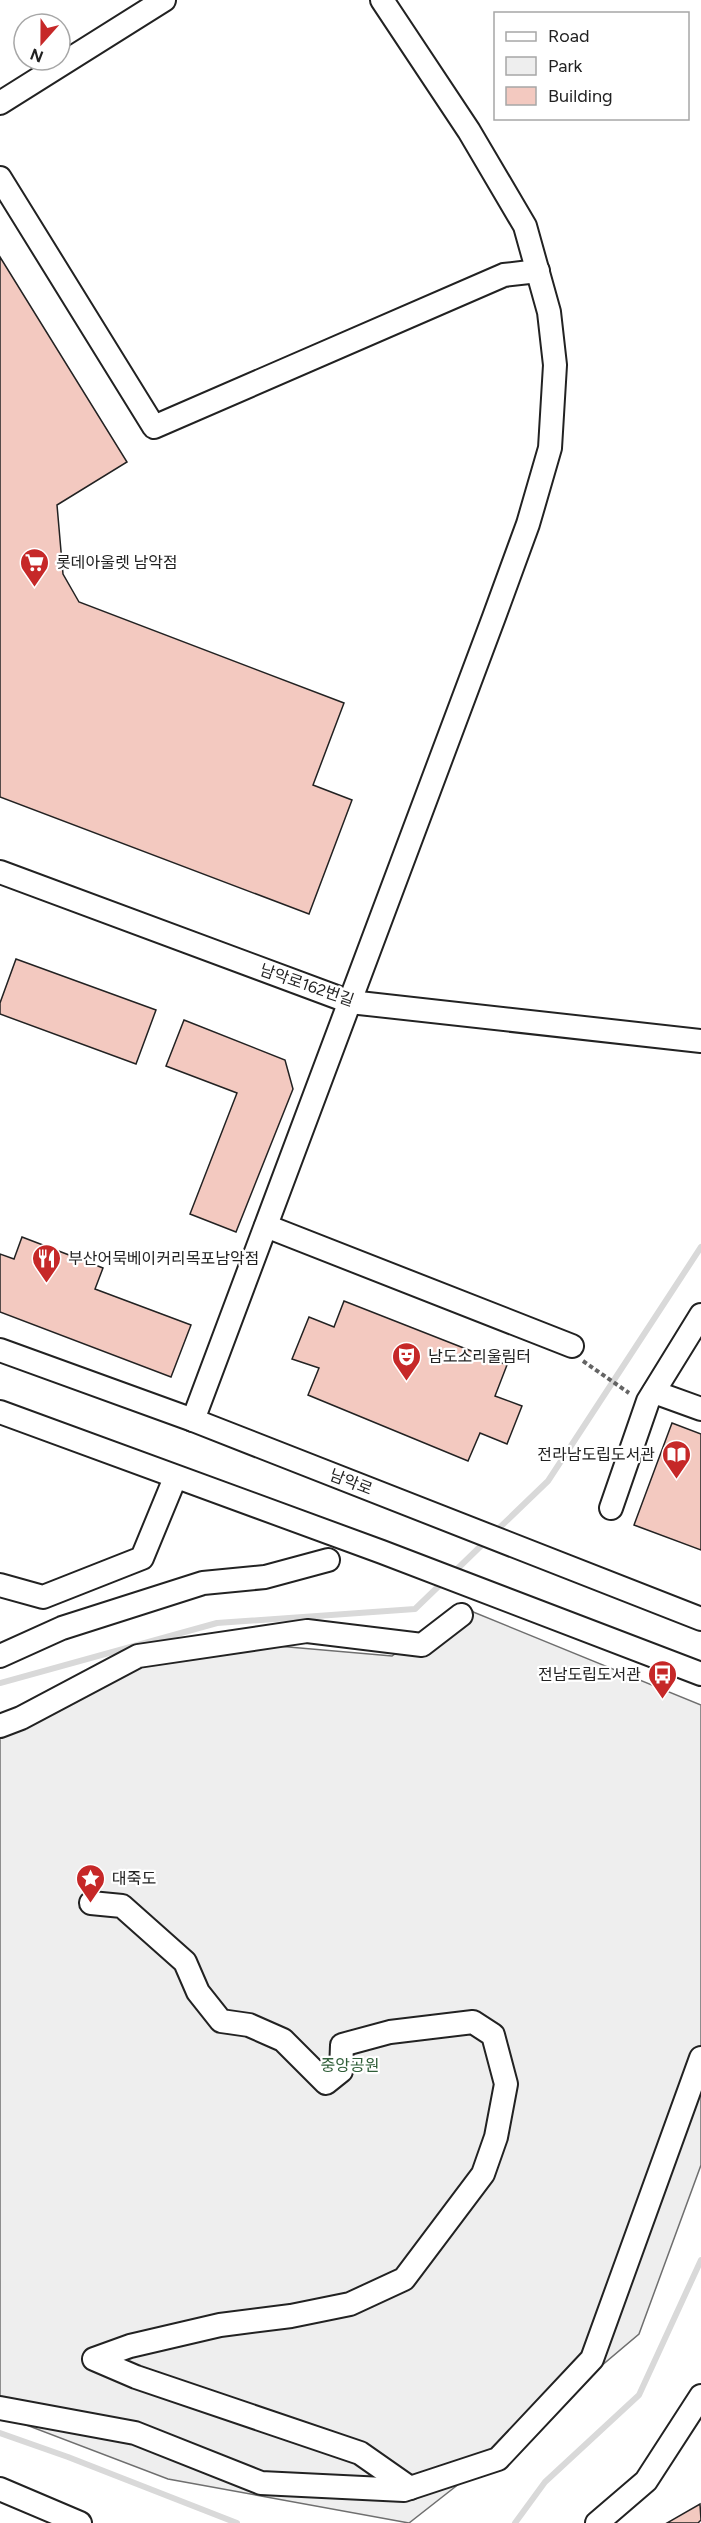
<svg xmlns="http://www.w3.org/2000/svg" width="701" height="2523" viewBox="0 0 701 2523" font-family="Figtree,'Noto Sans KR',sans-serif">
<style>
.green{fill:#eee;stroke:#6f6f6f;stroke-width:1.5}
.lines{fill:none;stroke-linecap:round;stroke-linejoin:round}
.stream{stroke:#d9d9d9;stroke-width:6}
.building{fill:#f3c9c0;stroke:#222;stroke-width:1.5}
.minor-casing{stroke:#222;stroke-width:26}
.path{stroke:#646464;stroke-width:4;stroke-dasharray:4.5 3;stroke-linecap:butt}
.minor{stroke:#fff;stroke-width:22}
.labels{text-anchor:middle;dominant-baseline:central;stroke-width:4.5;stroke-linejoin:round;paint-order:stroke}
.poi-label{font-size:16px;fill:#222;stroke:#fff;text-anchor:start}
.street-label{font-size:16px;fill:#222;stroke:#fff}
.park-label{font-size:16px;fill:#2f5e38;stroke:#fff}
</style>
<rect width="100%" height="100%" fill="#fff"/>
<polygon class="green" points="461,1607 701,1705 701,2165 639,2334 492,2458 409,2523 168,2479 0,2415 0,1737 195,1639 392,1656"/>
<g class="lines">
<g class="stream">
<polyline points="495,1532 548,1481 701,1247"/>
<polyline points="452,1574 488,1539"/>
<polyline points="0,1683 217,1623 415,1609 444,1581"/>
<polyline points="0,2433 68,2457 237,2523"/>
<polyline points="515,2523 545,2482 639,2395 701,2260"/>
</g>
</g>
<g class="building">
<polygon points="0,257 127,462 57,505 63,574 79,602 344,703 313,785 352,800 309,914 0,797"/>
<polygon points="16,959 156,1010 136,1064 0,1014 0,1003"/>
<polygon points="184,1020 285,1060 293,1089 236,1232 190,1214 237,1093 166,1066"/>
<polygon points="22,1237 103,1268 95,1289 191,1325 171,1377 0,1312 0,1254 14,1259"/>
<polygon points="344,1301 507,1365 495,1396 522,1406 507,1444 480,1433 468,1461 308,1395 319,1368 292,1359 309,1317 334,1327"/>
<polygon points="672,1423 701,1434 701,1550 634,1525"/>
<polygon points="700,2504 701,2520 698,2523 667,2523"/>
</g>
<g class="lines">
<defs>
<g id="minor">
<polyline points="0,103 164,0"/>
<polyline points="0,178 154,427 504,275 538,271"/>
<polyline points="0,872 350,1002 701,1041"/>
<polyline points="266,1226 572,1346"/>
<polyline points="0,1350 193,1420 701,1619"/>
<polyline points="654,1392 701,1409"/>
<polyline points="0,1412 382,1552 701,1674"/>
<polyline points="193,1420 494,617 528,524 550,448 555,365 549,312 525,226 469,131 382,0"/>
<polyline points="611,1508 648,1401 701,1315"/>
<polyline points="0,1585 43,1597 142,1558 175,1478"/>
<polyline points="0,1656 62,1628 203,1583 265,1577 328,1560"/>
<polyline points="0,1726 21,1718 138,1656 307,1631 422,1645 461,1615"/>
<polyline points="91,1903 122,1906 185,1962 198,1992 221,2021 249,2025 283,2040 326,2083 341,2071 342,2045 390,2032 473,2022 493,2035 506,2084 496,2137 483,2174 404,2279 350,2304 291,2316 220,2325 130,2346 94,2359 136,2377 360,2453 410,2488"/>
<polyline points="0,2408 135,2433 261,2483 404,2490 498,2459 592,2359 701,2058"/>
<polyline points="0,2489 80,2523"/>
<polyline points="597,2523 646,2481 701,2396"/>
</g>
</defs>
<use href="#minor" class="minor-casing"/>
<polyline class="path" points="583,1361 629,1393"/>
<use href="#minor" class="minor"/>
</g>
<defs>
<symbol id="supermarket-pin" viewBox="-11 -11 22 30"><path d="M0 17L-7.5 6A9.5 9.5 0 1 1 7.5 6Z" fill="#c62828" stroke="#fff"/><path d="M-6-5.5h2.5l.6 2H6L4.5 2H-2.5L-4.4-4H-6ZM-1.5 3.2a1.3 1.3 0 1 0 .1 0ZM3 3.2a1.3 1.3 0 1 0 .1 0Z" fill="#fff"/></symbol>
<symbol id="restaurant-pin" viewBox="-11 -11 22 30"><path d="M0 17L-7.5 6A9.5 9.5 0 1 1 7.5 6Z" fill="#c62828" stroke="#fff"/><path d="M-5-6h1v4h1v-4h1v4h1v-4h1v5L-1.5 .5V6h-2V.5L-5-1ZM5-6V6H3V1.5H1.5Q1.5-4 5-6Z" fill="#fff"/></symbol>
<symbol id="theatre-pin" viewBox="-11 -11 22 30"><path d="M0 17L-7.5 6A9.5 9.5 0 1 1 7.5 6Z" fill="#c62828" stroke="#fff"/><path d="M-5-5.5Q0-4 5-5.5V0Q5 5 0 6Q-5 5-5 0ZM-3.3-2.5H-1v1.5H-3.3ZM1-2.5H3.3v1.5H1ZM-2.8 1Q0 5.5 2.8 1Z" fill="#fff"/></symbol>
<symbol id="library-pin" viewBox="-11 -11 22 30"><path d="M0 17L-7.5 6A9.5 9.5 0 1 1 7.5 6Z" fill="#c62828" stroke="#fff"/><path d="M-6-4Q-3-5.5-.7-3.5V5Q-3 3-6 4ZM6-4Q3-5.5 .7-3.5V5Q3 3 6 4Z" fill="#fff"/></symbol>
<symbol id="bus-pin" viewBox="-11 -11 22 30"><path d="M0 17L-7.5 6A9.5 9.5 0 1 1 7.5 6Z" fill="#c62828" stroke="#fff"/><path d="M-5-6H5V4H4V6H2V4H-2V6H-4V4H-5ZM-3.5-4V0h7V-4ZM-3.5 1.2v1.5H-2V1.2ZM2 1.2v1.5H3.5V1.2Z" fill="#fff"/></symbol>
<symbol id="sight-pin" viewBox="-11 -11 22 30"><path d="M0 17L-7.5 6A9.5 9.5 0 1 1 7.5 6Z" fill="#c62828" stroke="#fff"/><path d="M0-6L1.8-2.2L6-1.7L2.9 1.2L3.7 5.4L0 3.3L-3.7 5.4L-2.9 1.2L-6-1.7L-1.8-2.2Z" fill="#fff"/></symbol>
</defs>
<g fill-rule="evenodd">
<use href="#supermarket-pin" x="18" y="546" width="33" height="45"/>
<use href="#restaurant-pin" x="30" y="1242" width="33" height="45"/>
<use href="#theatre-pin" x="390" y="1340" width="33" height="45"/>
<use href="#library-pin" x="660" y="1438" width="33" height="45"/>
<use href="#bus-pin" x="646" y="1658" width="33" height="45"/>
<use href="#sight-pin" x="74" y="1862" width="33" height="45"/>
</g>
<g class="labels">
<g class="poi-label">
<text x="56" y="562">롯데아울렛 남악점</text>
<text x="68" y="1258">부산어묵베이커리목포남악점</text>
<text x="428" y="1356">남도소리울림터</text>
<text x="655" y="1454" text-anchor="end">전라남도립도서관</text>
<text x="641" y="1674" text-anchor="end">전남도립도서관</text>
<text x="112" y="1878">대죽도</text>
</g>
<g class="street-label">
<text transform="translate(307 985) rotate(19)">남악로162번길</text>
<text transform="translate(351 1482) rotate(21)">남악로</text>
</g>
<g class="park-label">
<text x="350" y="2065">중앙공원</text>
</g>
</g>
<rect x="494" y="12" width="195" height="108" fill="#ffffff" stroke="#a7a7a7" stroke-width="1.5"/>
<rect x="506" y="32" width="30" height="9" fill="#ffffff" stroke="#a7a7a7" stroke-width="1.5"/>
<text x="548" y="42" font-size="18" fill="#222222">Road</text>
<rect x="506" y="57" width="30" height="18" fill="#eeeeee" stroke="#a7a7a7" stroke-width="1.5"/>
<text x="548" y="72" font-size="18" fill="#222222">Park</text>
<rect x="506" y="87" width="30" height="18" fill="#f3c9c0" stroke="#a7a7a7" stroke-width="1.5"/>
<text x="548" y="102" font-size="18" fill="#222222">Building</text>
<g transform="translate(42 42) rotate(201)"><circle r="28" fill="#ffffff" stroke="#a7a7a7" stroke-width="1.5"/>
<path d="M0-4.5L10 22L0 15L-10 22Z" fill="#c62828"/>
<text y="-9" font-size="16" font-weight="bold" text-anchor="middle" fill="#222222">N</text>
</g>
</svg>
